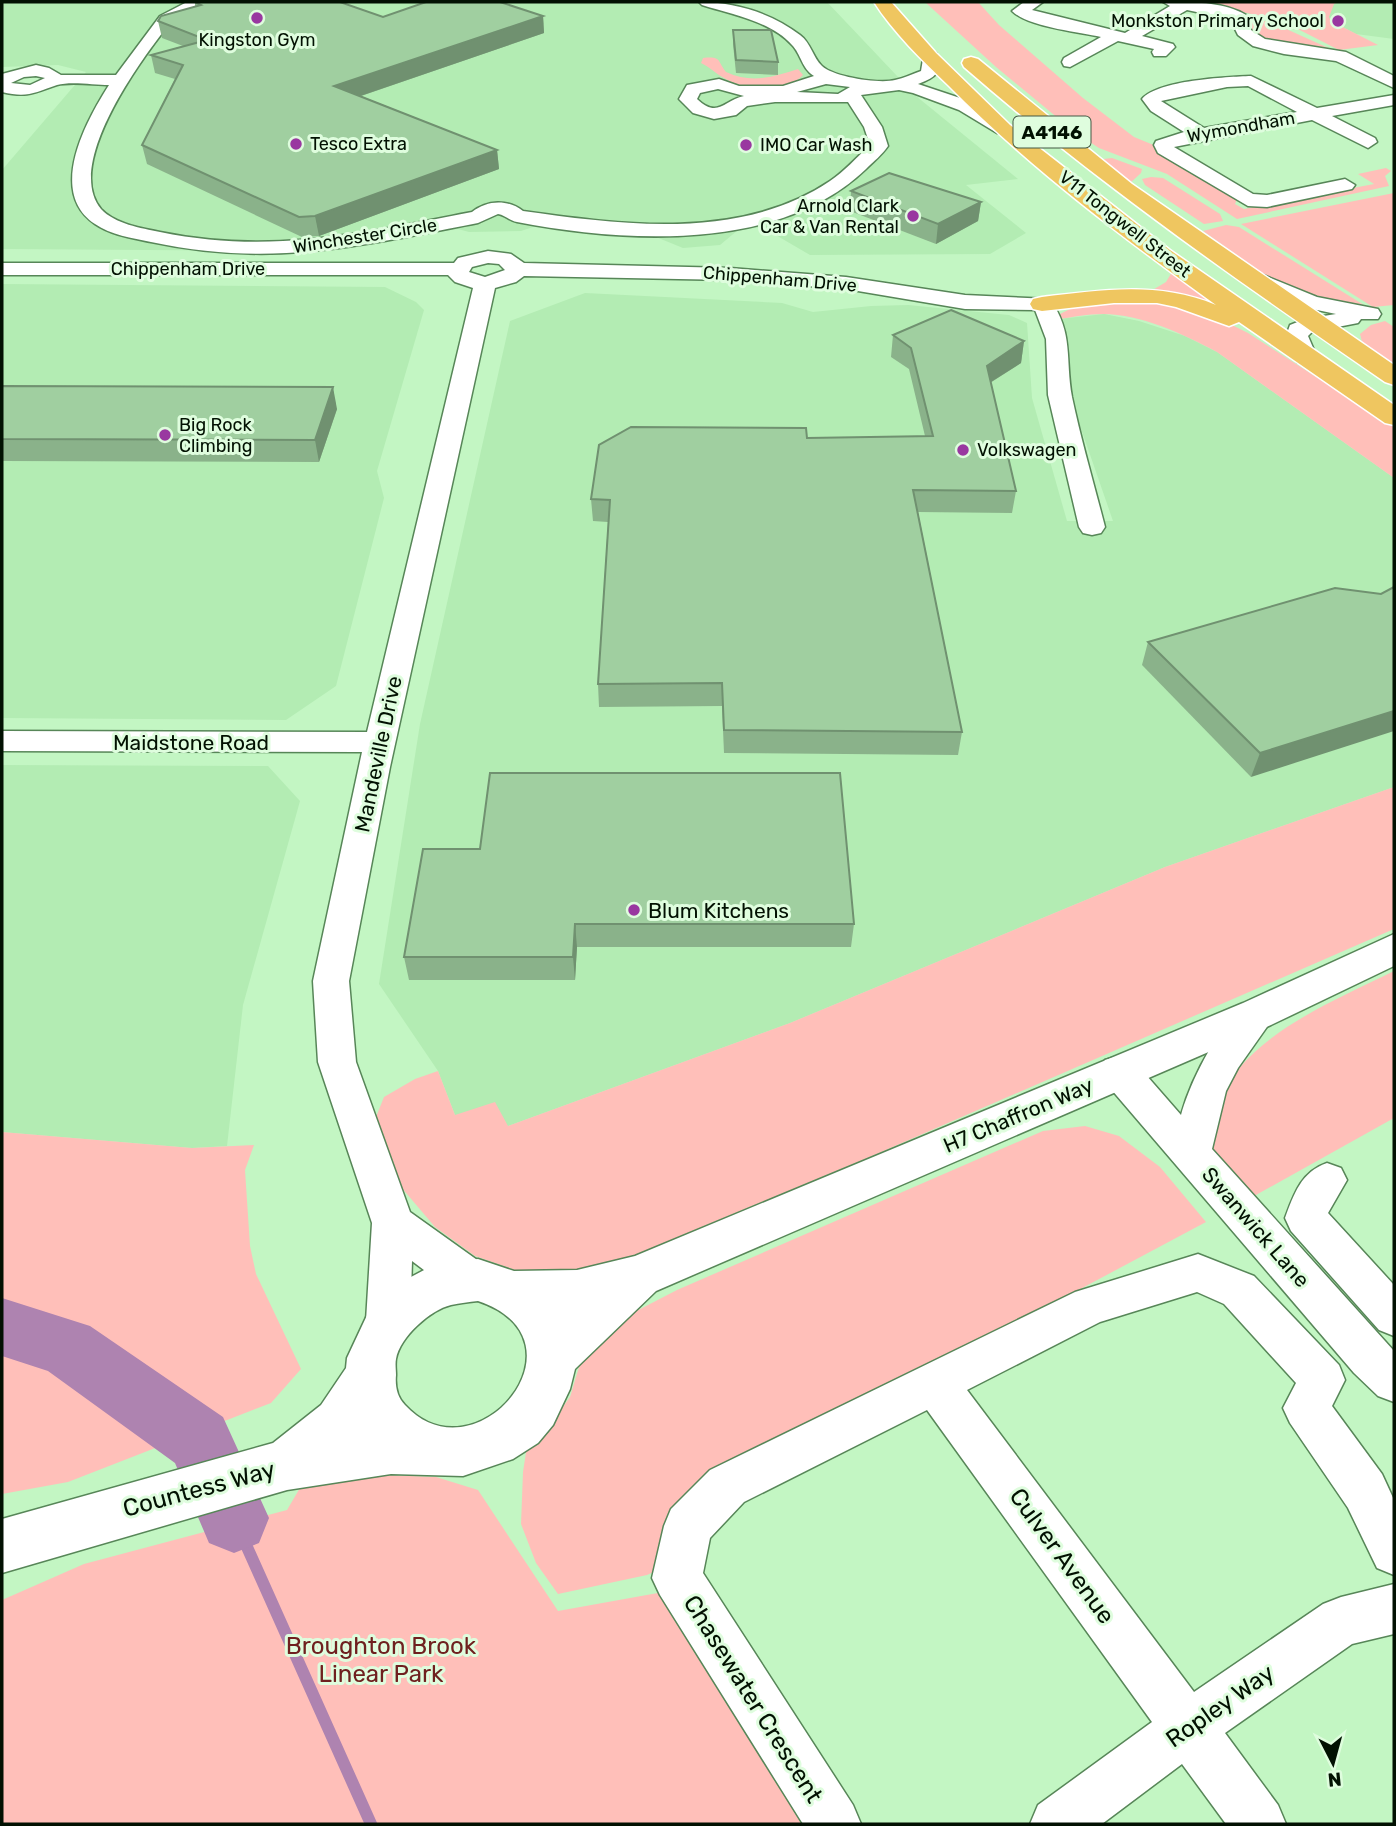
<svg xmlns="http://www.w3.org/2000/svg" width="1396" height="1826" viewBox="0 0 1396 1826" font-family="Rubik,sans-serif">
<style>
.built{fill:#b3ecb3}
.green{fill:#ffbfb9}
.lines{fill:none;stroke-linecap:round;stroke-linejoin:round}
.stream{stroke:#ae83b0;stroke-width:12}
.river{fill:#ae83b0;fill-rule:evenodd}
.minor-casing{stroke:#578658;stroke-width:3}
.tertiary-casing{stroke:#578658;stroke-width:3}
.trunk-casing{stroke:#fff;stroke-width:3}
.minor{fill:#fff;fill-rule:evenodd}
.tertiary{fill:#fff;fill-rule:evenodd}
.trunk{fill:#efc660;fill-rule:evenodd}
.wall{fill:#8ab28a}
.shaded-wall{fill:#709170}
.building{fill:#a0cfa0;stroke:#709170;stroke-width:2}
.poi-dot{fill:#9938a0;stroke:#dffdde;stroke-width:2.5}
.labels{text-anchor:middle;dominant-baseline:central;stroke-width:6;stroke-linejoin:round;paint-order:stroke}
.far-poi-label{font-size:18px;fill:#021102;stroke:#dffdde;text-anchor:start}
.far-street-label{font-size:18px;fill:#021102;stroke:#dffdde}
.shield{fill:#dffdde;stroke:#445844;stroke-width:2}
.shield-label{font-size:19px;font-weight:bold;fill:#021102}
.street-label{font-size:21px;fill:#021102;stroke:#dffdde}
.poi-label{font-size:21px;fill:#021102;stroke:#dffdde;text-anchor:start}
.near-street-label{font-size:24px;fill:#021102;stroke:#dffdde}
.near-park-label{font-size:24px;fill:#6f201f;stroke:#dffdde}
</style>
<rect width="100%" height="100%" fill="#c3f6c3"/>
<g class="built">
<polygon points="2,2 827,2 916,96 1018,179 966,185 1026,233 990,254 810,255 762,227 738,230 720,245 683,248 656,237 539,225 521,231 469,232 458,229 308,251 2,249 2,170 86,72 58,65 2,67"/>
<polygon points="1194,2 1394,2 1394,39 1356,34 1331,21 1293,27 1280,20"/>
<polygon points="2,284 385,287 416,302 424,310 377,471 384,498 336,686 286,720 2,718"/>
<polygon points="585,293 782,303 813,312 871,306 908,305 1009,315 1027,323 1032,398 1067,521 1113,521 1069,394 1059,319 1104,314 1139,321 1185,336 1217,352 1394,478 1394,787 1165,867 790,1023 508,1126 455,1115 438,1071 379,984 420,724 510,321"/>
<polygon points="2,765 268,766 300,801 243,1005 227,1146 192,1148 2,1132"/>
</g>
<g class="green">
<path d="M925 2H978L999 25 1083 98 1134 137 1156 146 1177 162 1176 165C1196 177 1217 186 1237 199L1235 204 1244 209 1374 184 1358 174 1386 168 1391 171 1385 176 1389 186 1237 219 1167 174 1099 148 1076 133 996 67Z"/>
<polygon points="1194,2 1338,2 1334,4 1329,17 1331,21 1378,45 1339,50 1280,20"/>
<polygon points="1239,15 1273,23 1335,51 1256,38 1248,26 1249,22"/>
<path d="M703 58C722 56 717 61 726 72 752 84 773 77 798 69L803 75C786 94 745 91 724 78 716 74 710 67 701 63Z"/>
<polygon points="1112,158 1142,169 1141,173 1129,184 1095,160"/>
<polygon points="1151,177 1163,178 1220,214 1223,221 1204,224 1145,185 1142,179"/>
<polygon points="1394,193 1394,305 1373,307 1241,224"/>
<polygon points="1226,225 1239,227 1367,307 1337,305 1280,286 1203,231"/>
<polygon points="1172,272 1225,310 1151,291 1166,282"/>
<path d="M1121 301 1173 302 1222 320 1248 333 1394 427V478L1217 352C1183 334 1141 314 1103 314 1088 314 1073 317 1059 319L1060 314 1072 308Z"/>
<polygon points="1385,321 1394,327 1394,369 1364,349 1360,334 1371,325"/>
<polygon points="1394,787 1394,929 872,1156 599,1270 532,1276 475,1256 435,1227 401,1187 374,1122 384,1097 415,1079 438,1071 455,1115 495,1102 508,1126 790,1023 1165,867"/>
<path d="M1394 971V1118L1247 1200 1209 1155C1212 1139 1212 1118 1218 1103 1244 1036 1334 1001 1394 971Z"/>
<polygon points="1085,1126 1119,1136 1160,1167 1206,1222 711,1486 663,1568 647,1575 558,1594 536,1563 521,1524 523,1472 527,1446 557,1415 570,1397 579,1367 621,1319 677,1290 1043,1131"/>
<polygon points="2,1132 192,1148 254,1145 245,1170 250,1246 256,1274 301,1369 271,1403 68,1482 2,1494"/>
<polygon points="384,1475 436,1477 478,1490 558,1611 680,1589 841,1824 2,1824 2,1600 84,1564 287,1510 300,1488"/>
</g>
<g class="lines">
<polyline class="stream" points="234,1518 371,1824"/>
<polygon class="river" points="2,1298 90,1326 223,1417 269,1518 259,1543 234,1553 209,1543 175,1463 48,1371 2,1356"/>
<defs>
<g id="minor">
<path d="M187 2H206C194 15 175 18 163 32 136 67 65 166 101 209 115 224 141 228 160 232 272 255 362 233 472 212 487 200 508 199 523 211 623 225 741 241 830 181 844 172 857 157 870 145L864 127 848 102H775L747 106 736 115 714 119 693 113 679 99 687 85 719 79 739 86H783L814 76C802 69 801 54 792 45 771 21 730 14 702 5L699 2C735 2 771 13 800 35 811 43 813 58 822 66 834 77 879 84 895 80 904 78 912 74 921 71L924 53H936C944 73 934 78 918 84L972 102 1012 129 1009 133H997L959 110 913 93 899 90 861 95 882 127 888 146C882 155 874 161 866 169 780 252 626 243 517 222 510 221 505 215 498 214L478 223C359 246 273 268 151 242 132 238 111 235 95 224 47 192 86 121 109 85 94 85 71 81 57 85 34 93 27 98 2 92V74L36 65 49 68 61 75H116L160 16ZM36 76 45 78 30 85 11 83 24 77ZM826 84 850 87 838 94 797 92ZM718 89 744 96C724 100 718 119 697 99L700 93Z"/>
<path d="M1024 2H1043L1032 10 1125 33 1170 6 1163 2C1189 2 1223 1 1246 15L1251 30 1265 39 1346 52 1394 76V88L1336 61 1284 54 1253 46 1238 35 1230 19 1187 10 1142 36 1173 44 1175 47 1166 56H1154L1152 52 1154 49 1118 41 1070 67 1064 66 1062 62 1064 58 1101 37C1078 32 1028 27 1012 11Z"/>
<path d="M1251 76 1317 108 1394 95V105L1332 116 1375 138 1377 142 1368 148 1312 120 1174 147 1253 194 1267 195 1345 179 1355 185 1352 189 1267 207 1248 206 1158 153 1154 145 1156 141 1184 132 1151 111 1142 99C1158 80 1226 77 1251 76ZM1248 86 1297 112 1204 128 1161 101 1227 87Z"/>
<path d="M488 251 511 254 524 263 730 268 846 277 965 295 1050 299C1074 334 1065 359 1072 397 1081 440 1094 484 1105 527L1101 533 1092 535 1083 533 1079 527 1048 395 1046 339 1035 310 965 309 846 289 730 280 524 276 516 282 495 288 390 767 349 981 356 1062 410 1212 487 1267 493 1281 487 1295 472 1300 457 1295 412 1261 410 1321 403 1335 388 1341 373 1335 366 1321 372 1223 318 1062 313 981 362 752 2 751V731L367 732 473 288 455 282 448 275H2V263H454L458 258ZM488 263 499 264 505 270 485 277 469 272 472 267Z"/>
<polygon points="1251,270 1317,297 1378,309 1381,314 1378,319 1361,319 1358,323 1312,332 1308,336 1317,357 1313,362 1297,362 1286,336 1290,325 1305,319 1336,314 1303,307 1243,281 1240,276 1243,271"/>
<path d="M1257 1000 1270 1004 1276 1014 1238 1068 1226 1091 1212 1149 1394 1351V1402L1378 1396 1354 1373 1105 1082 1100 1071 1105 1060 1119 1056 1133 1060 1181 1115C1190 1082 1224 1010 1257 1000Z"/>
<path d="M1327 1163 1341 1168 1347 1180 1328 1213 1394 1285V1336L1379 1330 1291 1231 1285 1218C1294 1194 1301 1172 1327 1163Z"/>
<polygon points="1198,1254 1254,1276 1339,1365 1345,1380 1332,1406 1382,1474 1394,1500 1394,1575 1377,1568 1348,1508 1290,1423 1283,1408 1296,1383 1224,1304 1197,1292 1100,1322 967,1390 1194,1692 1323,1604 1341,1597 1394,1584 1394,1634 1352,1644 1225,1733 1278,1805 1286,1824 1226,1824 1182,1764 1102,1824 1030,1824 1038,1805 1152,1722 927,1410 744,1502 710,1538 703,1573 853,1805 861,1824 803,1824 660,1595 652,1578 664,1526 671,1509 710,1470 1075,1292"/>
</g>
<path id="tertiary" d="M1394 934V966L1271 1025 656 1291 575 1369 570 1389 553 1425 538 1443 513 1459 463 1476 391 1474 287 1490 2 1573V1519L273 1443 321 1405 346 1368 347 1358 369 1311 394 1286 426 1269 443 1263 478 1259 514 1271 577 1270 635 1256 1243 1003ZM478 1301C594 1340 476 1482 405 1405 397 1397 395 1386 396 1375 396 1370 395 1364 396 1359 400 1337 430 1310 451 1305 460 1303 469 1302 478 1301Z"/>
<g id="trunk">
<path d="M874 2H891L936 53 1010 125 1170 250 1394 405V425L1385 423 1239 322 1229 326 1176 307 1157 303H1114L1042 311 1033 309 1030 304 1033 299 1042 297C1102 290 1158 281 1216 305 1122 237 1029 167 948 85 922 60 893 32 874 2Z"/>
<path d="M971 57 978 59 1132 184 1394 365V385L1385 382C1240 282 1097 183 964 67L962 63 964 59Z"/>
</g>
</defs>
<use href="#minor" class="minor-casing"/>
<use href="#tertiary" class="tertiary-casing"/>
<use href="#trunk" class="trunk-casing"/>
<use href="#minor" class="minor"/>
<use href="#tertiary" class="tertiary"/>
<use href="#trunk" class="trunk"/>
</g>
<g class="wall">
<polygon points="195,2 383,17 543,16 544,33 361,96 497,150 499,169 319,236 302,237 147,164 142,145 175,79 155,73 151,55 183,46 162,38 158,21 195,6"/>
<polygon points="733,30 778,62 778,75 736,73 733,44"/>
<polygon points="851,191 981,202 978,221 936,244 850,211"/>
<polygon points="893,335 1024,341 1021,363 990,383 1016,491 1012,513 918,512 962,732 958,755 724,753 722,706 599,707 598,684 608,522 593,521 591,499 807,438 925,436 909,369 891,357"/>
<polygon points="2,386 337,409 319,462 2,461"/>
<polygon points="1381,594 1251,777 1142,665 1148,642"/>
<polygon points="423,849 854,924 851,947 577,947 575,980 409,980 404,957"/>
</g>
<g class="shaded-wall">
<polygon points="543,16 544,33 337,104 334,86"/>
<polygon points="497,150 499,169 319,236 315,216"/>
<polygon points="981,202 978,221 936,244 938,224"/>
<polygon points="1024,341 1021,363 983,387 987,366"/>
<polygon points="333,387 337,409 319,462 315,440"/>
<polygon points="1394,711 1394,731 1251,777 1260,753"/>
<polygon points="575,924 577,947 575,980 573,957"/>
</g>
<g class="building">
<polygon points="195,2 340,2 383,17 426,2 500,2 543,16 334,86 497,150 315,216 299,217 142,145 183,65 151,55 207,40 158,21 161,16 201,5"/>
<polygon points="733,30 771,30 778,62 736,60"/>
<polygon points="889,173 981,202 938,224 851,191"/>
<polygon points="951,310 1024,341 987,366 1016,491 913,490 962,732 724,730 722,683 598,684 610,500 591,499 599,445 631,427 806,428 807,438 933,436 911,348 893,335"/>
<polygon points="2,386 333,387 315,440 2,439"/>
<polygon points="1394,587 1394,711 1260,753 1148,642 1335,588 1381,594"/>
<polygon points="490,773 840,773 854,924 575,924 573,957 404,957 423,849 480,849"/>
</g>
<g class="poi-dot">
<circle cx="257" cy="18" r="7"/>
<circle cx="1338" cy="21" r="7"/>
<circle cx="296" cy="144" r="7"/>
<circle cx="746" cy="145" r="7"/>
<circle cx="913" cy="216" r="7"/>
<circle cx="165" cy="435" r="7"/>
<circle cx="963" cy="450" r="7"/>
<circle cx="634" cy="910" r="7"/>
</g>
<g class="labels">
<g class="far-poi-label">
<text x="1324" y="21" text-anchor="end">Monkston Primary School</text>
<text x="257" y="40" text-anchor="middle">Kingston Gym</text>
<text x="310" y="144">Tesco Extra</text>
<text x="760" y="145">IMO Car Wash</text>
<text x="899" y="206" text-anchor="end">Arnold Clark<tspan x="899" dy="21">Car &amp; Van Rental</tspan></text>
<text x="179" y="425">Big Rock<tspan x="179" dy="21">Climbing</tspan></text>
<text x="977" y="450">Volkswagen</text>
</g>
<g class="far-street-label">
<text transform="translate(1241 127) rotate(-10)">Wymondham</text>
<text transform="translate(1125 224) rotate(38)">V11 Tongwell Street</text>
<text transform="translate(365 236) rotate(-9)">Winchester Circle</text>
<text x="188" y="269">Chippenham Drive</text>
<text transform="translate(780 279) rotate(5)">Chippenham Drive</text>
</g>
<rect class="shield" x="1013.5" y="116.5" width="77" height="31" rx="5"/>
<g class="shield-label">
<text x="1052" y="132">A4146</text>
</g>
<g class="street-label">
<text x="191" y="742">Maidstone Road</text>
<text transform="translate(378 754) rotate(-78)">Mandeville Drive</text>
<text transform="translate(1018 1115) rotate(-23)">H7 Chaffron Way</text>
<text transform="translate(1256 1227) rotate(49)">Swanwick Lane</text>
</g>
<g class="poi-label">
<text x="648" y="910">Blum Kitchens</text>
</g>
<g class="near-street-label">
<text transform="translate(199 1489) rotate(-15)">Countess Way</text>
<text transform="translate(1062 1556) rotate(54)">Culver Avenue</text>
<text transform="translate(753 1699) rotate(58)">Chasewater Crescent</text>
<text transform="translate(1220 1706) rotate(-35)">Ropley Way</text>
</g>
<g class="near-park-label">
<text x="381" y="1646">Broughton Brook<tspan x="381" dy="28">Linear Park</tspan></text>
</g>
</g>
<rect width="1396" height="1826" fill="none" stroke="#021102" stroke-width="7"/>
<g transform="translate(1333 1763) rotate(174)" stroke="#dffdde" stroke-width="5" paint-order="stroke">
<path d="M0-5L12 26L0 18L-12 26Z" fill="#021102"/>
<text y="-10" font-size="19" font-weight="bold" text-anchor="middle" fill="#021102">N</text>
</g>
</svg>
